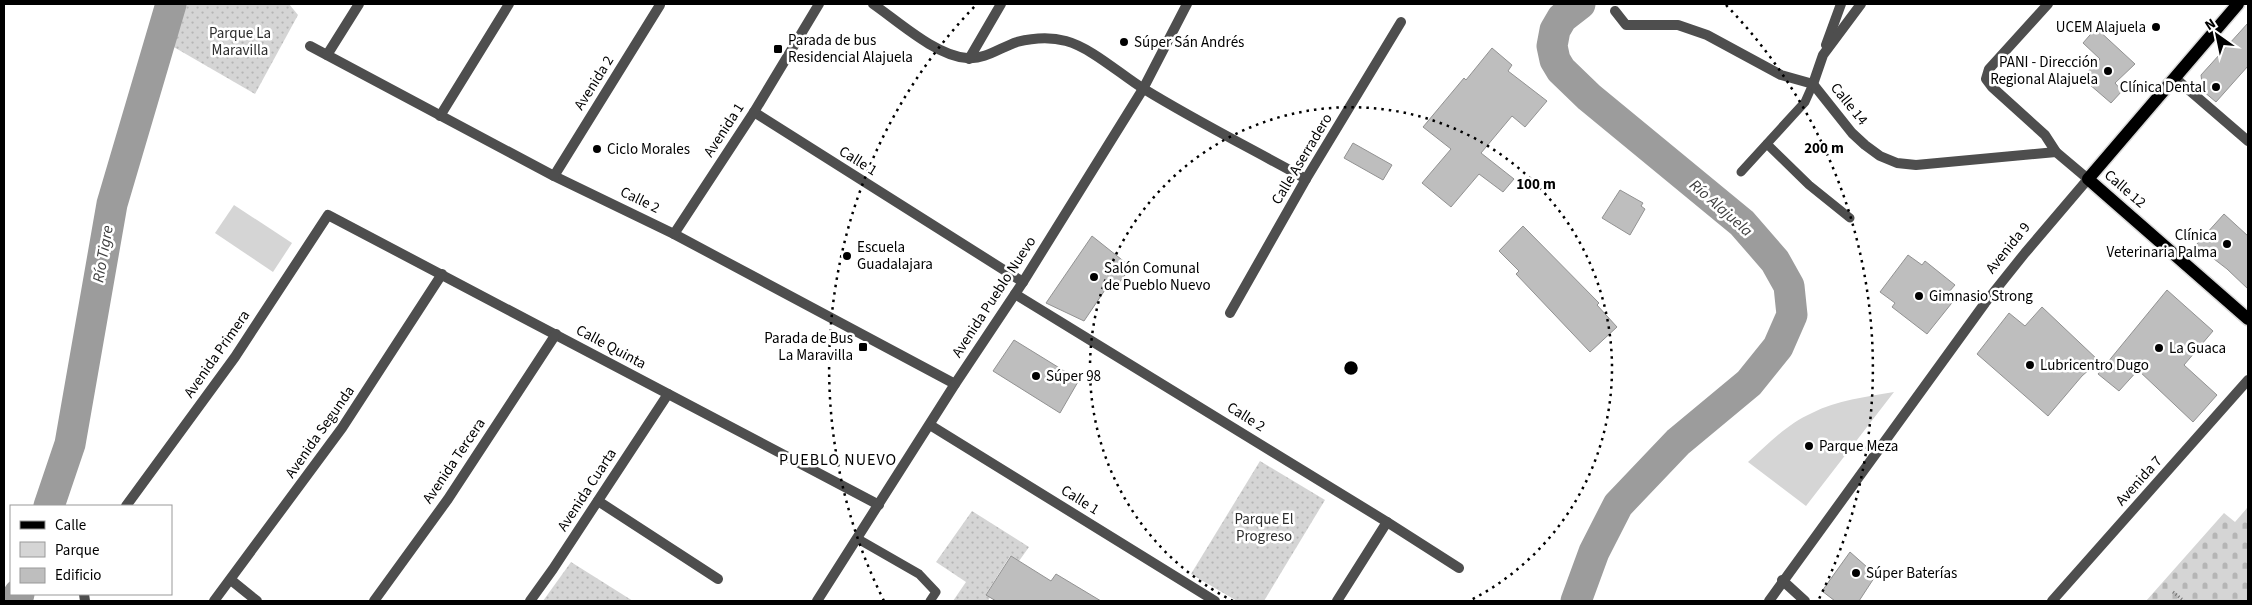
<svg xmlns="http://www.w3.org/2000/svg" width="2252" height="605" viewBox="0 0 2252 605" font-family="'Source Sans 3',sans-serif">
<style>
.green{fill:url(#green-dots)}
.cemetery{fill:url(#cemetery-stones)}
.pitch{fill:#d5d5d5}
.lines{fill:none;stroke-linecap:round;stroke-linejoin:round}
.river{stroke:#9c9c9c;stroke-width:31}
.building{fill:#bebebe;stroke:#929292}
.primary-casing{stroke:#dbdbdb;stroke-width:15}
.path{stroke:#707070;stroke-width:3;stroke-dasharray:1 2.5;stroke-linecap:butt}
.service{stroke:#4e4e4e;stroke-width:9}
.minor{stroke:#4e4e4e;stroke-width:10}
.tertiary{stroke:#4e4e4e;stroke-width:10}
.primary{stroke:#000;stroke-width:12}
.ring{fill:none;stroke:#000;stroke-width:2.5;stroke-dasharray:2.5 5}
.poi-dot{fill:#000;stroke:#fff;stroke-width:2}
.labels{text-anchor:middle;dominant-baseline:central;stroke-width:5;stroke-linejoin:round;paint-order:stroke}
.poi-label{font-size:15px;fill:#000;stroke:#fff;text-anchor:start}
.park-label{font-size:15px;fill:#2c2c2c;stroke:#fff}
.street-label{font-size:15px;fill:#000;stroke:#fff}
.water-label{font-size:16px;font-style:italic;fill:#3d3d3d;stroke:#fff}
.neighbourhood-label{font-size:16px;letter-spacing:1px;fill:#000;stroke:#fff}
.centre{fill:#000;stroke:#fff;stroke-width:2.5}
.ring-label{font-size:15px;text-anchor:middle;font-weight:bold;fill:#000;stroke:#fff;stroke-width:5;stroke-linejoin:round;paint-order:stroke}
</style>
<defs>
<pattern id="green-dots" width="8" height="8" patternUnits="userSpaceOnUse" patternTransform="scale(1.25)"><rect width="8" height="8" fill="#d5d5d5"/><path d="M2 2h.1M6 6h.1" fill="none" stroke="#b5b5b5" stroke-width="1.8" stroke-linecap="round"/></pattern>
<pattern id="cemetery-stones" width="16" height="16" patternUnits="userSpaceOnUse" patternTransform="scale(1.25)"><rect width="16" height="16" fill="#d5d5d5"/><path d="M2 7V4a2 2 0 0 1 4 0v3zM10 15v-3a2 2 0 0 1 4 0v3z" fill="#b5b5b5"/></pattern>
</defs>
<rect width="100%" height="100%" fill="#fff"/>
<g class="green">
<polygon points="185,4 289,4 298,15 255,94 172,46"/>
<polygon points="1260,461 1325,500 1264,601 1237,601 1191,574"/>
<polygon points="972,511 1029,547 1019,561 1010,556 986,594 990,597 988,601 953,601 966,582 936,562"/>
<polygon points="571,562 633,601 543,601"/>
</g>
<polygon class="cemetery" points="2248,507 2248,601 2146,601 2224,513 2235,522"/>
<g class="pitch">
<polygon points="234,205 292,243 273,272 215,233"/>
<path d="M1894 392 1806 506 1748 462C1768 444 1787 424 1812 413 1837 400 1866 397 1894 392Z"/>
</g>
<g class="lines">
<g class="river">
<polyline points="49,506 70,444 112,204 171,4"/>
<polyline points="17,601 19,594"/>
<polyline points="1576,601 1594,552 1618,505 1678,442 1749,383 1778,347 1792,315 1789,286 1775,261 1742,223 1589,97 1561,70 1555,60 1552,46 1555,30 1562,18 1580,4"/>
</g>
</g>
<g class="building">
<polygon points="2248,23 2248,66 2216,102 2203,91 2201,75"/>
<polygon points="2096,28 2135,64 2115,83 2122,91 2111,103 2082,78 2100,59 2083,43"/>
<polygon points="1492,48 1512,65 1508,71 1547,101 1525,127 1512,116 1481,153 1514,179 1503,192 1479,174 1451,207 1422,183 1451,149 1423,127 1464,78 1466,80"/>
<polygon points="1353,143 1392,165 1383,180 1344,158"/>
<polygon points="1620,190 1643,203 1641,206 1645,209 1630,235 1602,218"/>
<polygon points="2224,214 2248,236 2248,289 2227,269 2196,245"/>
<polygon points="1523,226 1599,303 1597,305 1617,327 1590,352 1516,274 1519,271 1499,251"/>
<polygon points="1092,236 1131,267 1113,291 1107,287 1084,321 1046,303"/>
<polygon points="1908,255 1922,265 1925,261 1955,285 1948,293 1955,299 1927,334 1892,307 1895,303 1880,292"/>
<polygon points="2167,290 2213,331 2184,365 2217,395 2193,422 2138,370 2119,391 2098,374"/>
<polygon points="2042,307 2099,361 2082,376 2048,416 1977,354 2009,313 2025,326"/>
<polygon points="1014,340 1079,380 1060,413 993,371"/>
<polygon points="1850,552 1876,575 1859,601 1835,601 1822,591"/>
<polygon points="1011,556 1051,581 1056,574 1101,601 996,601 986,595"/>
</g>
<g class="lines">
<defs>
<polyline id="primary" points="2238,4 2088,179 2248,319"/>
</defs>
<use href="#primary" class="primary-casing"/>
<polyline class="path" points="2173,592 2184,601"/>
<g class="service">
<polyline points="1767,144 1809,185 1850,218"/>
<polyline points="1741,172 1805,102 1813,84"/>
<polyline points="858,539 919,574 936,592 930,601"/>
</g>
<g class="minor">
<path d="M873 4C899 22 936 56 967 58 985 60 1001 47 1017 42 1033 38 1051 37 1066 41 1092 48 1121 75 1144 89 1196 121 1252 149 1306 179"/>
<polyline points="2048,4 1989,69 1986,79 1992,87 2045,135 2056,152 2088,179"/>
<polyline points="1615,11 1626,25 1678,25 1707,35 1781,75 1813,84 1852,133 1865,145 1880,156 1897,163 1916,165 2056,152"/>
<polyline points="1826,45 1841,4"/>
<polyline points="310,46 554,176 674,234 955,384"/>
<polyline points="327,55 359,4"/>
<polyline points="969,59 1001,4"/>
<polyline points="2175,78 2248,141"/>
<polyline points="1813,84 1823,55 1861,4"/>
<polyline points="754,112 1023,282"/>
<polyline points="440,116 509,4"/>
<polyline points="554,176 660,5"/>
<polyline points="674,234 754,112 819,4"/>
<polyline points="1015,294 1387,522 1459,568"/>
<polyline points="1230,313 1306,179 1401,22"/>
<polyline points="930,425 1215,601"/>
<polyline points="598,501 718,579"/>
<polyline points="126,506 235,357 328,215 879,505"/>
<polyline points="231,580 257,601"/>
<polyline points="1782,580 1805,601"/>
<polyline points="84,594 85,601"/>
<polyline points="214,601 342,428 442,274"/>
<polyline points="374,601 448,499 556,334"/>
<polyline points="530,601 553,569 668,394"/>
<polyline points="817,601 955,384 1023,282 1143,89 1187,4"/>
<polyline points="1337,601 1387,522"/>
<polyline points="2052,601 2248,380"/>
</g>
<polyline class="tertiary" points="1769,601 1985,303 2025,253 2088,179"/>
<use href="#primary" class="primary"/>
</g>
<g class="ring">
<path d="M1233 601A261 261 0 1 1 1469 601"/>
<path d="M884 601A522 522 0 0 1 976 5M1726 5A522 522 0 0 1 1818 601"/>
</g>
<g class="poi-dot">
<circle cx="2156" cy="27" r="5"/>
<circle cx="1124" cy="42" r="5"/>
<rect x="773" y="44" width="10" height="10" rx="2.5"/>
<circle cx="2108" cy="71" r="5"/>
<circle cx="2216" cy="87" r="5"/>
<circle cx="597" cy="149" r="5"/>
<circle cx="2227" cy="244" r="5"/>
<circle cx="847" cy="256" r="5"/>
<circle cx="1094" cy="277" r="5"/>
<circle cx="1919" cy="296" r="5"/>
<rect x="858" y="342" width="10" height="10" rx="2.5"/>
<circle cx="2159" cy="348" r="5"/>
<circle cx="2030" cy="365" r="5"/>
<circle cx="1036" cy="376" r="5"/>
<circle cx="1809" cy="446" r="5"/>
<circle cx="1856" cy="573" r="5"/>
</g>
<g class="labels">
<g class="poi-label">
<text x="2146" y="27" text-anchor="end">UCEM Alajuela</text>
<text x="788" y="40">Parada de bus<tspan x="788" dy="17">Residencial Alajuela</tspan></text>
<text x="1134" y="42">Súper Sán Andrés</text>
<text x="2098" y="62" text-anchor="end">PANI - Dirección<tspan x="2098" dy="17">Regional Alajuela</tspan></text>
<text x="2206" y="87" text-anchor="end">Clínica Dental</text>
<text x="607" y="149">Ciclo Morales</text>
<text x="2217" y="235" text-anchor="end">Clínica<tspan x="2217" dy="17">Veterinaria Palma</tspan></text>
<text x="857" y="247">Escuela<tspan x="857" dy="17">Guadalajara</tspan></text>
<text x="1104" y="268">Salón Comunal<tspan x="1104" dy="17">de Pueblo Nuevo</tspan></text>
<text x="1929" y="296">Gimnasio Strong</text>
<text x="853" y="338" text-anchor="end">Parada de Bus<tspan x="853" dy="17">La Maravilla</tspan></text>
<text x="2169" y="348">La Guaca</text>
<text x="2040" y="365">Lubricentro Dugo</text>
<text x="1046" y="376">Súper 98</text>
<text x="1819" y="446">Parque Meza</text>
<text x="1866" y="573">Súper Baterías</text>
</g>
<g class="park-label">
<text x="240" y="33">Parque La<tspan x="240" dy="17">Maravilla</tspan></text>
<text x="1264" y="519">Parque El<tspan x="1264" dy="17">Progreso</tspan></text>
</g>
<g class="street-label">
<text transform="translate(594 83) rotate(-58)">Avenida 2</text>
<text transform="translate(1849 104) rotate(51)">Calle 14</text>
<text transform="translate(724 130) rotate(-57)">Avenida 1</text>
<text transform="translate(1302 159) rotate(-59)">Calle Aserradero</text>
<text transform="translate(858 161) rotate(32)">Calle 1</text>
<text transform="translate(2125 189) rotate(41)">Calle 12</text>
<text transform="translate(640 200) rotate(26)">Calle 2</text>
<text transform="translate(2008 248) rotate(-51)">Avenida 9</text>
<text transform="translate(994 297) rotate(-57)">Avenida Pueblo Nuevo</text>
<text transform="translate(611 347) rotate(28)">Calle Quinta</text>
<text transform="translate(217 354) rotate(-55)">Avenida Primera</text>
<text transform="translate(1246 417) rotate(32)">Calle 2</text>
<text transform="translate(320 432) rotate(-55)">Avenida Segunda</text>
<text transform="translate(454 461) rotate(-56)">Avenida Tercera</text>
<text transform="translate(2139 481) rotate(-48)">Avenida 7</text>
<text transform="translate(587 490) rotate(-57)">Avenida Cuarta</text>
<text transform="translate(1080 500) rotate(32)">Calle 1</text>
</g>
<g class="water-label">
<text transform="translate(1721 208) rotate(41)">Río Alajuela</text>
<text transform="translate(103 254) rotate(-80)">Río Tigre</text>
</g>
<g class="neighbourhood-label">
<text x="838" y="460">PUEBLO NUEVO</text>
</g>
</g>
<circle cx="1351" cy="368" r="8" class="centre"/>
<g class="ring-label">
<text x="1824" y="153">200 m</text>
<text x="1536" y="189">100 m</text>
</g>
<rect width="2252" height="605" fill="none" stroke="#000000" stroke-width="10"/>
<rect x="10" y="505" width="162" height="90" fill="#ffffff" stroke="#999999"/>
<rect x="20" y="521" width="25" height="8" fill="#000000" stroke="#999999"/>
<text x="55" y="530" font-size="15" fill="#000000">Calle</text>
<rect x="20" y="542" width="25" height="15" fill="#d5d5d5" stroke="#999999"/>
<text x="55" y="555" font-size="15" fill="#000000">Parque</text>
<rect x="20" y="568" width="25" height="15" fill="#bebebe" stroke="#999999"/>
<text x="55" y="580" font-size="15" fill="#000000">Edificio</text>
<g transform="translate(2217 35) rotate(327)" stroke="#ffffff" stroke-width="4" paint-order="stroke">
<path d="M0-4L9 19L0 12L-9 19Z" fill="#000000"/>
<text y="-8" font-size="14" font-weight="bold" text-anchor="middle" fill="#000000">N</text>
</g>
</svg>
